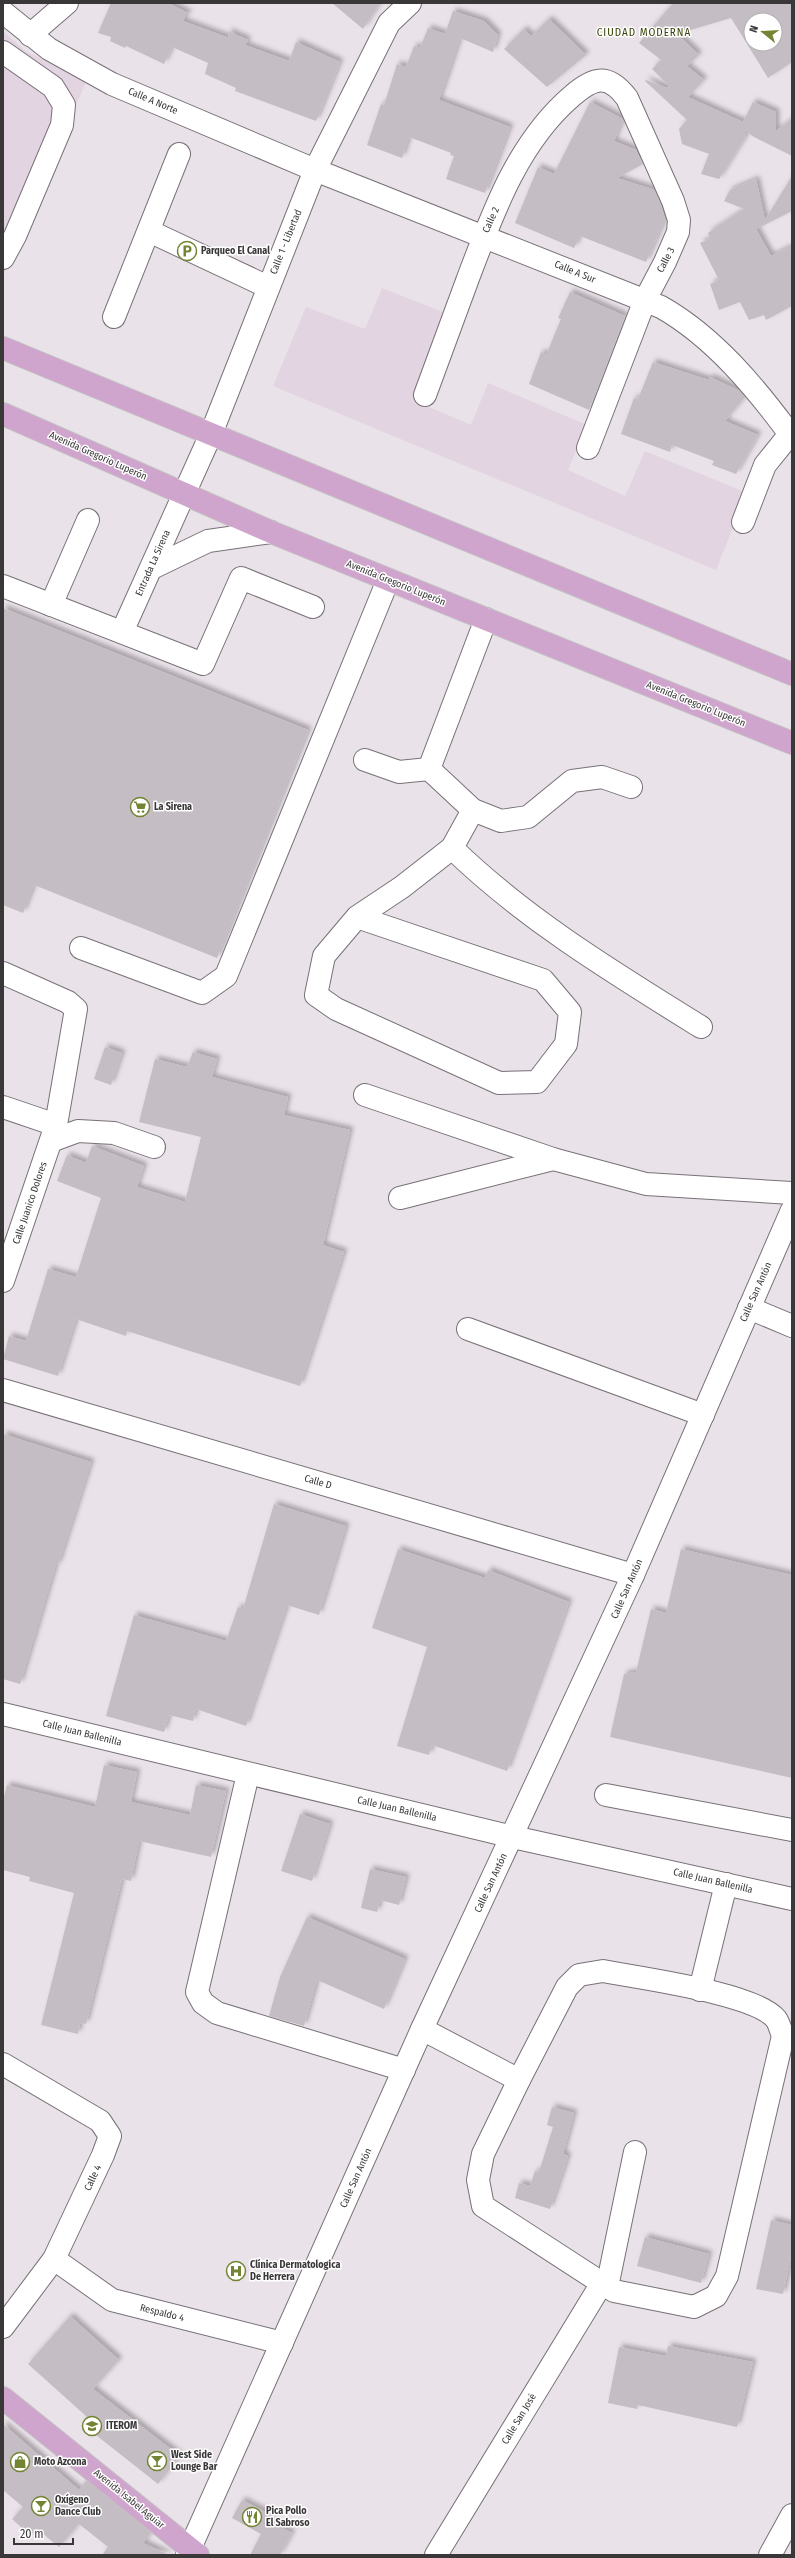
<svg xmlns="http://www.w3.org/2000/svg" width="795" height="2558" viewBox="0 0 795 2558" font-family="'Fira Sans Condensed',sans-serif">
<style>
.built{fill:#e2d4e0}
.building{fill:#c5bdc4;fill-rule:evenodd;filter:url(#shadow)}
.lines{fill:none;stroke-linecap:round;stroke-linejoin:round}
.minor-casing{stroke:#787177;stroke-width:24}
.major-casing{stroke:#c4c3c4;stroke-width:24}
.minor{stroke:#fff;stroke-width:22}
.major{stroke:#d0a5cd;stroke-width:22}
.labels{text-anchor:middle;dominant-baseline:central;stroke-width:3;stroke-linejoin:round;paint-order:stroke}
.street-label{font-size:10px;fill:#3a3739;stroke:#fff}
.poi-label{font-size:10px;font-weight:bold;fill:#3a3739;stroke:#fff;text-anchor:start}
.neighbourhood-label{font-size:11px;letter-spacing:1px;fill:#384307;stroke:#fff}
</style>
<defs>
<filter id="shadow"><feDropShadow dx="3.5" dy="-3.5" stdDeviation="2" flood-color="#0004"/></filter>
</defs>
<rect width="100%" height="100%" fill="#eae2e9"/>
<g class="built">
<polygon points="3,31 24,50 86,82 3,275"/>
<polygon points="382,288 443,312 415,401 471,425 488,383 587,425 568,470 625,496 645,451 747,493 716,570 273,386 306,307 365,329"/>
</g>
<g class="building">
<polygon points="111,3 168,3 190,14 186,15 183,21 229,38 228,31 248,40 245,45 289,61 296,42 340,62 316,121 235,91 236,88 205,74 208,63 172,47 164,64 126,46 125,48 110,41 111,37 98,33"/>
<polygon points="332,3 380,3 363,29"/>
<path d="M673 3H792V62L768 78 731 18 677 34 699 55 687 66 704 80 688 97 743 122 753 102 776 112V131L792 119V156L754 137 744 130 746 136 719 179 701 174 709 154 682 144 679 129 687 120 645 81 646 80 667 88 669 86 652 69 661 60 639 43ZM751 20H775V44H751Z"/>
<polygon points="453,11 484,21 498,35 493,52 460,38 439,100 510,127 485,193 446,179 454,156 450,155 451,153 409,137 402,158 367,145 381,104 384,105 397,64 406,67 414,46 420,48 428,28 445,34"/>
<polygon points="549,19 586,55 547,87 504,49 524,29 531,36"/>
<polygon points="590,102 623,119 614,141 636,150 643,164 617,178 655,190 661,205 665,219 646,262 580,236 574,248 515,223 538,167 554,174"/>
<polygon points="792,176 792,211 756,229 771,256 792,246 792,306 766,320 764,315 749,320 740,302 719,310 710,284 719,280 700,243 710,239 708,233 744,209 724,201 730,190 756,179 765,220"/>
<polygon points="570,292 625,316 589,410 529,384 541,352 546,355 561,319 558,318"/>
<polygon points="653,362 709,380 710,377 740,391 745,397 725,421 758,435 736,474 712,465 714,461 672,445 670,452 621,434 634,398 638,399"/>
<polygon points="3,608 308,730 217,958 34,885 23,913 3,905"/>
<polygon points="105,1047 122,1053 111,1085 94,1079"/>
<polygon points="193,1052 217,1059 212,1077 288,1097 284,1115 350,1130 323,1245 344,1252 300,1386 127,1331 126,1336 76,1319 58,1376 3,1359 9,1336 26,1341 48,1269 76,1277 101,1198 57,1181 67,1155 86,1163 92,1146 144,1166 137,1187 185,1202 201,1137 139,1122 155,1059 187,1067"/>
<polygon points="3,1434 91,1462 58,1565 56,1564 20,1684 3,1679"/>
<polygon points="274,1504 346,1526 319,1615 287,1605 246,1726 196,1709 193,1721 169,1715 164,1732 106,1716 134,1615 226,1641 238,1607 243,1609"/>
<polygon points="398,1549 485,1578 488,1570 569,1602 507,1771 432,1745 429,1755 397,1746 427,1647 372,1628"/>
<polygon points="681,1549 792,1575 792,1778 610,1737 624,1674 636,1672 651,1609 666,1613"/>
<polygon points="104,1765 137,1772 131,1802 190,1815 196,1785 226,1791 211,1857 139,1841 131,1881 122,1879 86,2024 80,2023 78,2034 41,2025 74,1893 29,1881 30,1877 3,1870 3,1800 7,1785 95,1807"/>
<polygon points="300,1814 330,1824 312,1881 281,1871"/>
<polygon points="370,1869 406,1877 399,1905 380,1900 377,1912 361,1908"/>
<polygon points="307,1917 405,1959 384,2009 317,1980 304,2026 269,2016 280,1977"/>
<polygon points="552,2107 574,2113 563,2154 568,2156 550,2209 515,2198 519,2183 530,2186 535,2171 539,2172 553,2127 547,2125"/>
<polygon points="771,2220 792,2225 792,2252 783,2294 756,2289"/>
<polygon points="645,2237 709,2254 701,2283 637,2266"/>
<polygon points="70,2316 119,2360 93,2389 180,2456 158,2484 82,2424 87,2417 28,2364"/>
<polygon points="668,2346 753,2362 737,2427 638,2405 637,2409 608,2403 619,2347 666,2356"/>
<polygon points="3,2424 79,2490 86,2481 151,2533 143,2543 169,2555 102,2555 108,2547 79,2524 59,2547 37,2529 31,2536 12,2519 23,2507 3,2490"/>
<polygon points="242,2500 271,2515 268,2520 292,2533 280,2555 250,2555 261,2534 232,2518"/>
</g>
<g class="lines">
<defs>
<g id="minor">
<path d="M3 12 49 49 112 84 315 170 661 307C714 337 756 388 792 437"/>
<polyline points="30,35 67,3"/>
<polyline points="3,52 53,87 64,105 62,125 15,236 3,258"/>
<polyline points="149,231 268,287"/>
<polyline points="114,317 179,154"/>
<path d="M425 395C439 357 453 319 467 281 492 215 517 143 572 96 594 77 608 73 627 98L673 201 679 220 678 232 665 262 645 300 588 448"/>
<polyline points="743,522 765,465 790,434"/>
<polyline points="152,568 208,541 271,532"/>
<polyline points="3,586 203,664 241,578 313,607"/>
<polyline points="51,605 88,520"/>
<polyline points="122,632 211,434 315,170 389,23 410,3"/>
<polyline points="365,760 399,772 429,769 486,619"/>
<polyline points="429,769 473,810 501,821 528,817 572,781 602,777 631,787"/>
<path d="M473 810 452 848C525 919 614 973 701 1027"/>
<polyline points="357,917 543,980 570,1012 566,1044 537,1082 499,1083 336,1009 316,995 324,956 357,917 402,887 452,848"/>
<polyline points="81,948 202,993 226,976 388,580"/>
<polyline points="3,973 68,1002 76,1009 56,1125 3,1281"/>
<polyline points="365,1095 553,1159 646,1184 792,1193"/>
<polyline points="3,1107 56,1125"/>
<polyline points="51,1141 78,1131 114,1133 154,1147"/>
<polyline points="400,1198 553,1159"/>
<polyline points="749,1308 792,1326"/>
<polyline points="468,1329 703,1415"/>
<polyline points="3,1390 633,1575"/>
<polyline points="3,1714 513,1837 792,1899"/>
<polyline points="248,1774 197,1992 203,2003 217,2013 404,2070"/>
<polyline points="606,1795 792,1830"/>
<path d="M603 1971C638 1978 755 1993 776 2019 779 2023 781 2031 783 2036L727 2276 716 2296 694 2307 614 2291 483 2206 478 2180 483 2154 519 2080 567 1987 579 1975Z"/>
<polyline points="700,1990 726,1884"/>
<polyline points="422,2029 519,2080"/>
<polyline points="3,2064 100,2121 110,2136 103,2155 54,2259 3,2327"/>
<polyline points="54,2259 112,2300 282,2343"/>
<polyline points="607,2287 635,2152"/>
<polyline points="187,2555 422,2029 633,1575 792,1210"/>
<polyline points="436,2555 602,2283"/>
<polyline points="770,2555 792,2515"/>
</g>
<g id="major">
<polyline points="3,348 792,674"/>
<polyline points="3,414 271,532 792,743"/>
<polyline points="3,2398 198,2555"/>
</g>
</defs>
<use href="#minor" class="minor-casing"/>
<use href="#major" class="major-casing"/>
<use href="#minor" class="minor"/>
<use href="#major" class="major"/>
</g>
<defs>
<symbol id="parking-ring" viewBox="-11 -11 22 22"><circle r="9.5" fill="#fff" stroke="#738434" stroke-width="1.5"/><path d="M-3.5-5.5H1a3.5 3.5 0 0 1 0 7H-1V5.5H-3.5ZM-1-3.4V-.6H.8a1.4 1.4 0 0 0 0-2.8Z" fill="#738434"/></symbol>
<symbol id="supermarket-ring" viewBox="-11 -11 22 22"><circle r="9.5" fill="#fff" stroke="#738434" stroke-width="1.5"/><path d="M-6-5.5h2.5l.6 2H6L4.5 2H-2.5L-4.4-4H-6ZM-1.5 3.2a1.3 1.3 0 1 0 .1 0ZM3 3.2a1.3 1.3 0 1 0 .1 0Z" fill="#738434"/></symbol>
<symbol id="hospital-ring" viewBox="-11 -11 22 22"><circle r="9.5" fill="#fff" stroke="#738434" stroke-width="1.5"/><path d="M-5-5h3v3.5h4V-5h3V5h-3V1.5h-4V5h-3Z" fill="#738434"/></symbol>
<symbol id="school-ring" viewBox="-11 -11 22 22"><circle r="9.5" fill="#fff" stroke="#738434" stroke-width="1.5"/><path d="M0-5L7-2L0 1L-7-2ZM-4 1L0 2.5L4 1V4Q0 6-4 4Z" fill="#738434"/></symbol>
<symbol id="bar-ring" viewBox="-11 -11 22 22"><circle r="9.5" fill="#fff" stroke="#738434" stroke-width="1.5"/><path d="M-6-5H6L.8 .8V4.5H3.5V6h-7V4.5H-.8V.8Z" fill="#738434"/></symbol>
<symbol id="shop-ring" viewBox="-11 -11 22 22"><circle r="9.5" fill="#fff" stroke="#738434" stroke-width="1.5"/><path d="M-5-2.5h2.3a2.7 3.5 0 0 1 5.4 0H5L5.5 6h-11ZM-1.5-2.5h3a1.5 2.3 0 0 0-3 0Z" fill="#738434"/></symbol>
<symbol id="restaurant-ring" viewBox="-11 -11 22 22"><circle r="9.5" fill="#fff" stroke="#738434" stroke-width="1.5"/><path d="M-5-6h1v4h1v-4h1v4h1v-4h1v5L-1.5 .5V6h-2V.5L-5-1ZM5-6V6H3V1.5H1.5Q1.5-4 5-6Z" fill="#738434"/></symbol>
</defs>
<g fill-rule="evenodd">
<use href="#parking-ring" x="176" y="240" width="22" height="22"/>
<use href="#supermarket-ring" x="129" y="796" width="22" height="22"/>
<use href="#hospital-ring" x="225" y="2260" width="22" height="22"/>
<use href="#school-ring" x="81" y="2415" width="22" height="22"/>
<use href="#bar-ring" x="146" y="2450" width="22" height="22"/>
<use href="#shop-ring" x="9" y="2451" width="22" height="22"/>
<use href="#bar-ring" x="30" y="2495" width="22" height="22"/>
<use href="#restaurant-ring" x="241" y="2506" width="22" height="22"/>
</g>
<g class="labels">
<g class="street-label">
<text transform="translate(153 101) rotate(23)">Calle A Norte</text>
<text transform="translate(491 220) rotate(-66)">Calle 2</text>
<text transform="translate(286 242) rotate(-68)">Calle 1 - Libertad</text>
<text transform="translate(666 260) rotate(-63)">Calle 3</text>
<text transform="translate(575 272) rotate(22)">Calle A Sur</text>
<text transform="translate(98 456) rotate(24)">Avenida Gregorio Luperón</text>
<text transform="translate(153 563) rotate(-66)">Entrada La Sirena</text>
<text transform="translate(396 583) rotate(22)">Avenida Gregorio Luperón</text>
<text transform="translate(696 704) rotate(22)">Avenida Gregorio Luperón</text>
<text transform="translate(30 1203) rotate(-71)">Calle Juanico Dolores</text>
<text transform="translate(756 1292) rotate(-66)">Calle San Antón</text>
<text transform="translate(318 1482) rotate(16)">Calle D</text>
<text transform="translate(627 1589) rotate(-66)">Calle San Antón</text>
<text transform="translate(82 1733) rotate(14)">Calle Juan Ballenilla</text>
<text transform="translate(397 1809) rotate(13)">Calle Juan Ballenilla</text>
<text transform="translate(713 1881) rotate(13)">Calle Juan Ballenilla</text>
<text transform="translate(491 1883) rotate(-65)">Calle San Antón</text>
<text transform="translate(93 2178) rotate(-65)">Calle 4</text>
<text transform="translate(356 2178) rotate(-66)">Calle San Antón</text>
<text transform="translate(162 2313) rotate(14)">Respaldo 4</text>
<text transform="translate(519 2419) rotate(-59)">Calle San José</text>
<text transform="translate(129 2499) rotate(39)">Avenida Isabel Aguiar</text>
</g>
<g class="poi-label">
<text x="201" y="251">Parqueo El Canal</text>
<text x="154" y="807">La Sirena</text>
<text x="250" y="2265">Clínica Dermatologica<tspan x="250" dy="12">De Herrera</tspan></text>
<text x="106" y="2426">ITEROM</text>
<text x="171" y="2455">West Side<tspan x="171" dy="12">Lounge Bar</tspan></text>
<text x="34" y="2462">Moto Azcona</text>
<text x="55" y="2500">Oxígeno<tspan x="55" dy="12">Dance Club</tspan></text>
<text x="266" y="2511">Pica Pollo<tspan x="266" dy="12">El Sabroso</tspan></text>
</g>
<g class="neighbourhood-label">
<text x="644" y="32">CIUDAD MODERNA</text>
</g>
</g>
<rect width="795" height="2558" fill="none" stroke="#3a3739" stroke-width="8"/>
<g transform="translate(763 32) rotate(288)"><circle r="19" fill="#ffffff" stroke="#b0afb0"/>
<path d="M0-3L7 15L0 10L-7 15Z" fill="#738434"/>
<text y="-6" font-size="11" font-weight="bold" text-anchor="middle" fill="#3a3739">N</text>
</g>
<path d="M14 2538v6h59v-6" fill="none" stroke="#3a3739" stroke-width="2"/>
<text x="20" y="2538" font-size="12" fill="#3a3739" stroke="#ffffff" stroke-width="3" paint-order="stroke">20 m</text>
</svg>
